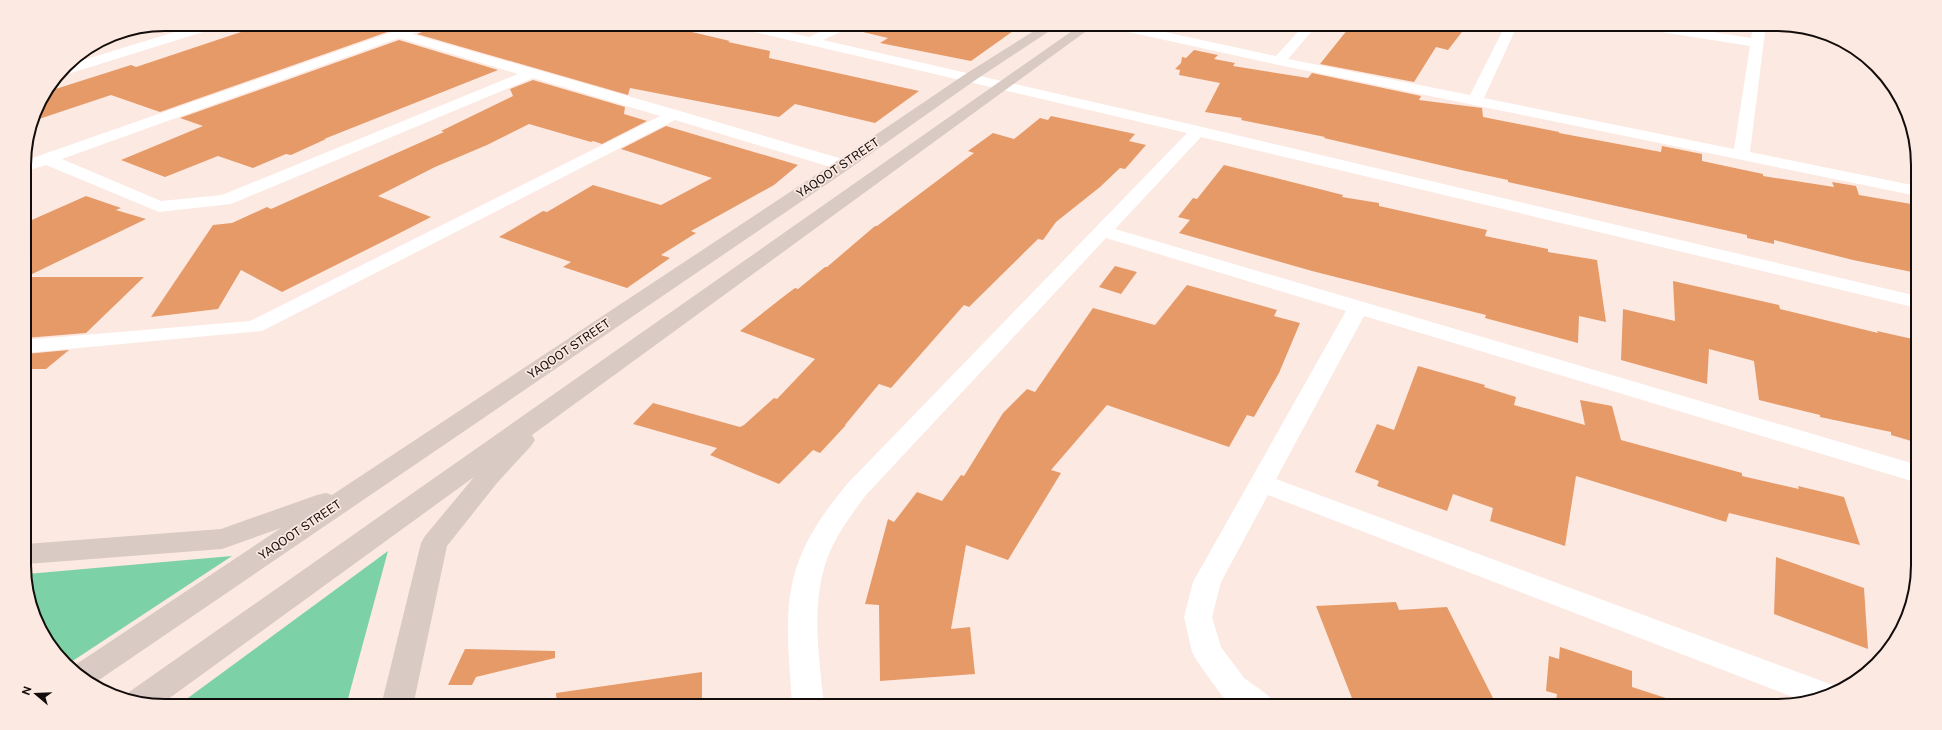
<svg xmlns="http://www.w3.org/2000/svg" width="1942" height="730" viewBox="0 0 1942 730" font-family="'Public Sans',sans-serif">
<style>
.green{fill:#7cd2a6}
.building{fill:#e69a68}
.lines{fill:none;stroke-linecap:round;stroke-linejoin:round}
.street{fill:#fff;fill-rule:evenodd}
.secondary{fill:#d9cac4;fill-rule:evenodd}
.labels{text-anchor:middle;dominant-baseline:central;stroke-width:3.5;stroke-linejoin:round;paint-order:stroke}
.street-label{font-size:12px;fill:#120c0a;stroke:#fce9e2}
.rim{fill:none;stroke:#120c0a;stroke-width:2}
</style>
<rect width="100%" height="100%" fill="#fce9e2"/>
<g class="green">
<polygon points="388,551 346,706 177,706"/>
<polygon points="232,556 68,664 59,658 27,593 27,574"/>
</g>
<g class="building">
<polygon points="265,24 410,24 160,112 111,95 33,121 38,103 46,92 131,65 136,67"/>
<polygon points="434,24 658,24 730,41 728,42 770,51 769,58 919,91 875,123 795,104 779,117 630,88 628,95 417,34 432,28"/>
<polygon points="864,24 1023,24 971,61 880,43 888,38 863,32"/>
<polygon points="1352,24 1468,24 1448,50 1436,47 1414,82 1320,64"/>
<polygon points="399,40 498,70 324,139 326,139 291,155 286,154 253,168 218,156 165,177 121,160 203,126 180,118"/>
<polygon points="1194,50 1218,55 1214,59 1235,63 1233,66 1308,78 1312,73 1421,96 1419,100 1482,108 1483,117 1559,132 1559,133 1661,152 1662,146 1702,154 1702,161 1763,174 1763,176 1834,187 1832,182 1856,186 1859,195 1917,205 1917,273 1853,260 1774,240 1774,244 1747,238 1747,235 1508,182 1508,180 1461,170 1324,138 1325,137 1241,120 1242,118 1205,112 1220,83 1179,75 1180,70 1175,69 1181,63 1182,57 1186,58"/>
<polygon points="533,80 625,107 624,114 647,121 602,144 593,141 591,142 529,124 487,145 435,167 378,196 431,217 392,237 282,292 241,270 218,309 151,317 213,225 232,223 267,207 271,209 444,132 441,131 513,96 510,89"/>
<polygon points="1051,116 1135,134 1129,141 1146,145 1125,169 1120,168 1100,187 1056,222 1043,240 1038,239 969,307 964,305 891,388 879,384 845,425 846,425 820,453 813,450 779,484 710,455 717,448 633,424 653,403 740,427 744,425 774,398 777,399 815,359 740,331 783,297 795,288 798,289 825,267 827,267 875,226 877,226 974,153 968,151 993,133 1014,139 1040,118 1048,120"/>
<polygon points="666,126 798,165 774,185 691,231 696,233 661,255 670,258 627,288 563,267 571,262 499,237 543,211 547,212 593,185 661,205 712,178 621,149"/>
<polygon points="1224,165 1343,195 1342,197 1379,203 1379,206 1487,230 1485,236 1548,249 1548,252 1597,260 1606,322 1579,316 1578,343 1485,318 1486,315 1312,271 1179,233 1190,220 1178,217 1193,198 1197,199"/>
<polygon points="86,196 121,208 116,210 146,219 26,277 144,277 86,333 25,338 25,223"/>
<polygon points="1115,266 1137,272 1121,294 1099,287"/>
<polygon points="1673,281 1779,305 1780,309 1878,333 1877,331 1917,340 1918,443 1891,435 1891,432 1820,417 1820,415 1759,400 1754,361 1709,349 1707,384 1621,360 1623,309 1675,321"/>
<polygon points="1187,285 1277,310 1274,316 1300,323 1279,373 1254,417 1247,415 1229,447 1107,405 1051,470 1061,473 1008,560 966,545 951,629 970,627 975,674 880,681 879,605 865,604 888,519 894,522 917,492 942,501 961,475 964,476 1003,413 1027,389 1035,392 1093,308 1155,325"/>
<polygon points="69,350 46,369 25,369 25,354"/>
<polygon points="1418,366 1485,385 1484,387 1516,397 1514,405 1585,425 1580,400 1612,406 1621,440 1742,473 1742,476 1799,489 1798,486 1844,497 1860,545 1729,513 1726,522 1576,476 1565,546 1490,521 1493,508 1453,494 1447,511 1377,486 1379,481 1355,472 1377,424 1394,430"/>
<polygon points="1776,557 1864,588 1868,649 1774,614"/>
<polygon points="1396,602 1399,610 1447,607 1497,706 1355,706 1316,606"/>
<polygon points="1560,647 1632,671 1632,687 1678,702 1677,706 1555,706 1557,694 1546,691 1549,656 1559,659"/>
<polygon points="465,649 555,651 555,658 476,677 472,685 448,685"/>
<polygon points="702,672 702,706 557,706 556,693"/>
</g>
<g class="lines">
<g class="street">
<polygon points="201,24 220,24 219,27 68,74 60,74 67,65"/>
<path d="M415 24H433L432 27 412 34 680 111 849 161 851 165 849 169 843 170 837 169 675 120 262 331 25 353V340L250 321 660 116 533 78 231 204 159 212 46 165 24 172V161ZM399 38 518 74 222 195 161 201 62 159Z"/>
<path d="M731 24H754L809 37 836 24H852L851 27 823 40 1198 126 1917 296V308L1201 137 1115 229 1918 465V483L1364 316 1276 479 1838 687 1839 690 1823 698 1806 702 1268 495 1221 582 1212 617 1221 647 1244 678 1269 696 1273 706H1234L1222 696 1197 661 1192 652 1184 617 1193 582 1346 311 1106 238 866 495C853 512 840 530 831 549 809 598 819 654 824 706H792C790 661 782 613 796 569 806 537 827 508 848 483L1187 133 737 28 732 27Z"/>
<polygon points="1104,24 1128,24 1276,56 1305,24 1318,24 1288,59 1470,95 1506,24 1518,24 1484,98 1734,149 1750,46 1636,28 1631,27 1630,24 1661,24 1751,38 1754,24 1766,24 1750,152 1917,186 1917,196 1279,65 1110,28 1105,27"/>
</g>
<g class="secondary">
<polygon points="1045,24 1060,24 974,81 849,169 96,682 72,667 281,528 222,549 27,564 26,544 221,529 317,495 326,493 332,495 837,161 964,75"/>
<polygon points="1082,24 1096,24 532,435 535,440 531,446 497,483 447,546 413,706 381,706 421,543 425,536 474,477 160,705 126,700 129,692"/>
</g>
</g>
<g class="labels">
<g class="street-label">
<text transform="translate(838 168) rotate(-34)">YAQOOT STREET</text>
<text transform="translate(569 349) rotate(-34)">YAQOOT STREET</text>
<text transform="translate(300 530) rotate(-34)">YAQOOT STREET</text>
</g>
</g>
<path d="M0 0H1942V730H0ZM165 31H1777A134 134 0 0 1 1911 165V565A134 134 0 0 1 1777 699H165A134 134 0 0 1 31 565V165A134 134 0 0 1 165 31Z" fill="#fce9e2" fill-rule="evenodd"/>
<path class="rim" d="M165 31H1777A134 134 0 0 1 1911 165V565A134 134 0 0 1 1777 699H165A134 134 0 0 1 31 565V165A134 134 0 0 1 165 31Z"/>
<g transform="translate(36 694) rotate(289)" stroke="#fce9e2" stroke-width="3" paint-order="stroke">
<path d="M0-3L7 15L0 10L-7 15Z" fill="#120c0a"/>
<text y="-6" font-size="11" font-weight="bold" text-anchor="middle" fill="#120c0a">N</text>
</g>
</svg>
